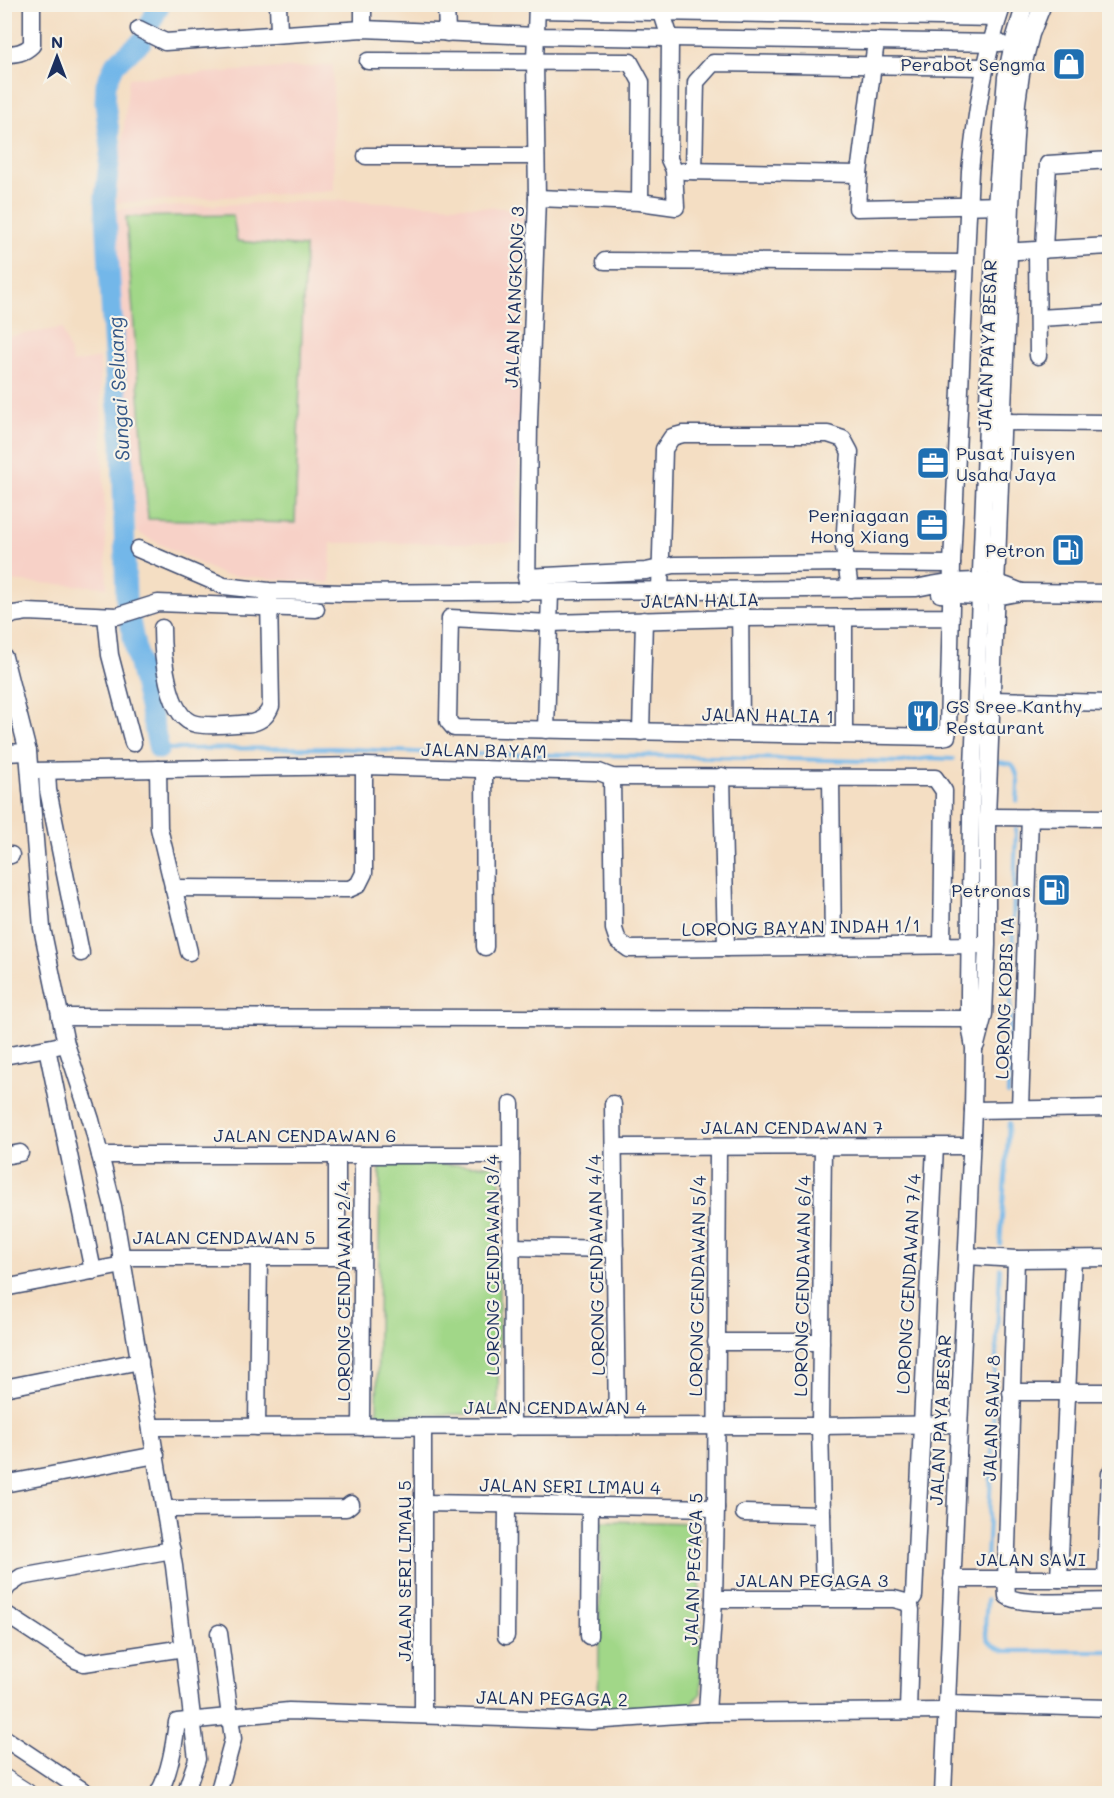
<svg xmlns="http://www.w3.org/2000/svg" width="1114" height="1798" viewBox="0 0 1114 1798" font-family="Mali,sans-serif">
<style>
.built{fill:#f7d1c7}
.green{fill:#a1d788;stroke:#5e8373;stroke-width:1.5}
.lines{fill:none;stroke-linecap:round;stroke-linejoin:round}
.stream{stroke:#73b7e9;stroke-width:4}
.river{stroke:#73b7e9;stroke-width:21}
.minor-casing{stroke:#3c496d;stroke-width:19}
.major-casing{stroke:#3c496d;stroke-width:23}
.minor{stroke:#fff;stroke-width:16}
.major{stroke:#fff;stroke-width:21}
.labels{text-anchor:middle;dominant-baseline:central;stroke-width:4.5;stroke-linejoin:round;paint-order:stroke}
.poi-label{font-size:18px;fill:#1b2f5e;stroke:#f7f3e8;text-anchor:end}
.street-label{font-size:18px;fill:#1b2f5e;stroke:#f7f3e8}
.water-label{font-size:20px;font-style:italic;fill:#355888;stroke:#f7f3e8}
</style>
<rect width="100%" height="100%" fill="#f7f3e8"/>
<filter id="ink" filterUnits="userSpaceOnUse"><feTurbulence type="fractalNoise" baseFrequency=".0167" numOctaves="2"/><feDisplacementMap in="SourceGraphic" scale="12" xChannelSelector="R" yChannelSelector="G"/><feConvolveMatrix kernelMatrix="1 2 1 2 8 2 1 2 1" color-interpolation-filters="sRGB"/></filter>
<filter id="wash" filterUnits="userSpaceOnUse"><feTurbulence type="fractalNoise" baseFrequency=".008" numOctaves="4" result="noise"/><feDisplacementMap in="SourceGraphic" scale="24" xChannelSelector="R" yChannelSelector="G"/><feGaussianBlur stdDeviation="1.35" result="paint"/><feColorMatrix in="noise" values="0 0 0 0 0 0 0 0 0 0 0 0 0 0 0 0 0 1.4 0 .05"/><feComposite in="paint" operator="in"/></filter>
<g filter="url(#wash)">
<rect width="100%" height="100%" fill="#f4dec3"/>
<g class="built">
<polygon points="333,65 334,191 116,203 129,78"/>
<polygon points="340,200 524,209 517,543 331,543 330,583 223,575 136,532 113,209"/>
<polygon points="62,328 73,363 100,358 107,587 5,581 5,337"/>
</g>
<g class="green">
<polygon points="233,215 237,241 305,247 295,523 148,519 126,217"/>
<polygon points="380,1164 494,1165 500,1174 498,1414 377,1415"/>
<polygon points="601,1521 699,1523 701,1694 691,1705 598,1710"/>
</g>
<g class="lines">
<g class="stream">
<polyline points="159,749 335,748 457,754 675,756 901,762 929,758 953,759"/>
<path d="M998 762 1012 764C1020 775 1018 788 1017 801"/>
<polyline points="1008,1094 1016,829"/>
<polyline points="1000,1244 1009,1123"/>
<polyline points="987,1562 1000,1268"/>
<path d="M987 1600C986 1623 978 1644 1006 1651H1110"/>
</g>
<g class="river">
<polyline points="151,22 160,4"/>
<polyline points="142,41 115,64 106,84 105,103 111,147 105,197 116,389 122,441 126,600 136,652 159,749"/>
</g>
</g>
</g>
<g filter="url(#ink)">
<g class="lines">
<defs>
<g id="minor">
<polyline points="278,4 279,33"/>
<polyline points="363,4 363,29"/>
<polyline points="446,4 447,33"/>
<polyline points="537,10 998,18"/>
<polyline points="139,29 165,42 363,29 536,36 1000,43"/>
<polyline points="876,41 859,174 857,208 1006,205"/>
<path d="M4 54C16 54 24 53 32 45V4"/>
<polyline points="368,61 630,62 641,82 640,202"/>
<polyline points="366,156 536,156"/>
<polyline points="684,171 859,174"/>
<polyline points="694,171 696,82 713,63 985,67"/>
<polyline points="537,198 640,202 676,207 674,170 669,159 670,38 662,13 662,4"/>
<polyline points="1044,250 1048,164 1110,160"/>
<polyline points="1037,251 1038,356"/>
<polyline points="1001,252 1110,246"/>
<polyline points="605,261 966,263"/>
<polyline points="1038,318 1110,314"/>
<polyline points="1003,422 1110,423"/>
<path d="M138 549 224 586 269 591 346 593 916 588C941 582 969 579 995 583 1004 584 1013 589 1022 592"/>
<polyline points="526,577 646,571 674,565 847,563 952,564"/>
<polyline points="660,590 664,449 672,437 683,434 828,434 843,439 850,452 844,547 850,589"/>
<polyline points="740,590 741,733"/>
<polyline points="527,592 529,422 537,198 535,61 537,4"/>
<polyline points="940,594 996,597 1022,592 1110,593"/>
<polyline points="106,616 110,655 133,743"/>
<path d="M951 617 741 618 550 623 450 618 448 721 454 728 941 737 947 736 948 731 952 564 970 171C976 115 984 58 1003 4"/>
<polyline points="844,618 844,735"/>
<polyline points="4,619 14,614 27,612 117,616 158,603 316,609"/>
<path d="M162 628C162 652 167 719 196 724 212 727 235 724 252 723 262 720 267 716 271 706L269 598"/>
<polyline points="4,657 28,752 42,928 66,1044 91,1120 113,1206 174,1566 197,1759 185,1794"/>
<polyline points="992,700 1110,703"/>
<polyline points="546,730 550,592"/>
<polyline points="641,732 644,620"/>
<polyline points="4,753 28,752"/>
<polyline points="158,769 159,828 189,952"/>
<polyline points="484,769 485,947"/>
<polyline points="30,771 364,766 599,772 612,777 935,778 944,791 942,945"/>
<polyline points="47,771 48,790 81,953"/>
<polyline points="722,776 726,948"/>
<polyline points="612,777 614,929 618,941 629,949 979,945"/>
<polyline points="831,778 833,947"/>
<polyline points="987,817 1110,818"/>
<polyline points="4,856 11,855"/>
<polyline points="173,888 349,889 358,885 364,873 364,766"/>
<polyline points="60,1017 969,1019"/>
<polyline points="66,1044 47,1048 93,1271"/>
<polyline points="976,1045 984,1014 987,945 987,817 1011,205 1017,103 1021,74 1031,34 1043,4"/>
<polyline points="4,1056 47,1048"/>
<polyline points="511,1104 512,1427"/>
<polyline points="613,1104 617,1426"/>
<polyline points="1020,1108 1030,817"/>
<polyline points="973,1110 1110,1108"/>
<polyline points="823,1146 820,1426 824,1599"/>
<polyline points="614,1147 971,1146"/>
<polyline points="100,1155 511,1155"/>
<polyline points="337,1155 337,1257"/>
<polyline points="4,1156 20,1153"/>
<polyline points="511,1247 615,1249"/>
<polyline points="967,1256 1016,1259 1110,1258"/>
<polyline points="121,1257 362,1257"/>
<path d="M1016 1259 1006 1579 1007 1596C1021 1607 1089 1601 1110 1601"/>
<polyline points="4,1288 123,1265"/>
<polyline points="716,1342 821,1342"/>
<polyline points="4,1388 140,1361"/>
<polyline points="1011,1392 1110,1392"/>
<polyline points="151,1427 820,1426 959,1424"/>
<polyline points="257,1427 259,1257"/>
<polyline points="361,1427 363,1155"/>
<polyline points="4,1484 156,1455"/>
<polyline points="423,1503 716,1508"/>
<polyline points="165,1509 346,1508 351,1504"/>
<polyline points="744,1513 822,1515"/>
<polyline points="952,1579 1110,1579"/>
<polyline points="1059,1579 1073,1258"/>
<polyline points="1106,1579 1110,1473"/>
<polyline points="4,1592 8,1586 21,1577 172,1550"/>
<polyline points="714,1599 894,1599 909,1603"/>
<polyline points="909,1603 914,1596 935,1146"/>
<polyline points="4,1613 76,1660 84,1663 184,1648"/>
<polyline points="506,1636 507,1504"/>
<polyline points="589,1636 590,1506"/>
<polyline points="947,1704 1110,1708"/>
<polyline points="908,1711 911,1610 909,1603"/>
<polyline points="707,1713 714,1599 716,1508 718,1147"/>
<polyline points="423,1715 423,1427"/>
<polyline points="4,1738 88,1794"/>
<path d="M158 1794C170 1773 174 1746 177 1722L289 1711 592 1721 707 1713 947 1711"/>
<polyline points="218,1794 233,1739 219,1633"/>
<polyline points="943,1794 973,1110 974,1048 969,1019 969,992 971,816 996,205 1006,77 1013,43 1025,4"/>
</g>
<polyline id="major" points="4,1780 26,1794"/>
</defs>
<use href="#minor" class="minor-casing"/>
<use href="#major" class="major-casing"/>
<use href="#minor" class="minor"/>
<use href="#major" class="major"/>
</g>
</g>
<defs>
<symbol id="shop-square" viewBox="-11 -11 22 22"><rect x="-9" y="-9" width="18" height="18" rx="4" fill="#1f6fb2" stroke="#f7f3e8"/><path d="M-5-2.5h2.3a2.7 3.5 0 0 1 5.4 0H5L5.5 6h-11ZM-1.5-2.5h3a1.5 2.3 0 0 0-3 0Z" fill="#fff"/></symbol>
<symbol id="office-square" viewBox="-11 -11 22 22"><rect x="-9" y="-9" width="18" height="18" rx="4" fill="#1f6fb2" stroke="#f7f3e8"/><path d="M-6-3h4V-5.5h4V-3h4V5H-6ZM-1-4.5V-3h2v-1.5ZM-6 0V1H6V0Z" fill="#fff"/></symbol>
<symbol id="fuel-square" viewBox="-11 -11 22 22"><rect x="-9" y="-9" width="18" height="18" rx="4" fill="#1f6fb2" stroke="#f7f3e8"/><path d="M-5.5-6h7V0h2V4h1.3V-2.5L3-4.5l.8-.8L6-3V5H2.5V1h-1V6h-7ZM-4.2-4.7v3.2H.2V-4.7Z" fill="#fff"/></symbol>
<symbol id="restaurant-square" viewBox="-11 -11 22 22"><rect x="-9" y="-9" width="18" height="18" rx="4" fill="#1f6fb2" stroke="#f7f3e8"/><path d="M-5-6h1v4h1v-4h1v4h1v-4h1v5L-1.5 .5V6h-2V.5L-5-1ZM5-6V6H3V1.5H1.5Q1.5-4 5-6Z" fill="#fff"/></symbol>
</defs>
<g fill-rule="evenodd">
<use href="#shop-square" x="1050" y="45" width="38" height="38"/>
<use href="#office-square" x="914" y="444" width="38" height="38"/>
<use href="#office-square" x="913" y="506" width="38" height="38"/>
<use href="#fuel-square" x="1049" y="531" width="38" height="38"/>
<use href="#restaurant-square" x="904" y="697" width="38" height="38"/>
<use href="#fuel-square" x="1035" y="871" width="38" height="38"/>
</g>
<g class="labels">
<g class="poi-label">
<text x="1046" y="64">Perabot Sengma</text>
<text x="956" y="453" text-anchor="start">Pusat Tuisyen<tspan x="956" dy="21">Usaha Jaya</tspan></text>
<text x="909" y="515">Perniagaan<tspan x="909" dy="21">Hong Xiang</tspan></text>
<text x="1045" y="550">Petron</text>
<text x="946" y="706" text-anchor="start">GS Sree Kanthy<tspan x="946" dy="21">Restaurant</tspan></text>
<text x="1031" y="890">Petronas</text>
</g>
<g class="street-label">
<text transform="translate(514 297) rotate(-88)">JALAN KANGKONG 3</text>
<text transform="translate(987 345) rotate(-88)">JALAN PAYA BESAR</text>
<text transform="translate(700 600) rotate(-1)">JALAN HALIA</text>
<text transform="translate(768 715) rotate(1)">JALAN HALIA 1</text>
<text transform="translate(484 750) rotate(1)">JALAN BAYAM</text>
<text transform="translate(801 927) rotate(-1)">LORONG BAYAN INDAH 1/1</text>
<text transform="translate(1004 998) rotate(-88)">LORONG KOBIS 1A</text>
<text x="792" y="1127">JALAN CENDAWAN 7</text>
<text x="305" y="1135">JALAN CENDAWAN 6</text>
<text x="224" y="1237">JALAN CENDAWAN 5</text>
<text transform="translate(492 1265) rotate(-90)">LORONG CENDAWAN 3/4</text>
<text transform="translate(596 1265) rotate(-91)">LORONG CENDAWAN 4/4</text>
<text transform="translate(908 1284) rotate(-87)">LORONG CENDAWAN 7/4</text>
<text transform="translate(697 1286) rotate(-89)">LORONG CENDAWAN 5/4</text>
<text transform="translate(802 1286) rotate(-89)">LORONG CENDAWAN 6/4</text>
<text transform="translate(343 1291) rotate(-90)">LORONG CENDAWAN 2/4</text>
<text x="555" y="1407">JALAN CENDAWAN 4</text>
<text transform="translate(991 1418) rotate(-88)">JALAN SAWI 8</text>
<text transform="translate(940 1420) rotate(-87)">JALAN PAYA BESAR</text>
<text transform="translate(570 1486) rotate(1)">JALAN SERI LIMAU 4</text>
<text x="1031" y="1559">JALAN SAWI</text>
<text transform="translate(693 1569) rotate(-88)">JALAN PEGAGA 5</text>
<text transform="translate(404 1571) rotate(-90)">JALAN SERI LIMAU 5</text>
<text x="812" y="1580">JALAN PEGAGA 3</text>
<text transform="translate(552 1698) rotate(1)">JALAN PEGAGA 2</text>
</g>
<g class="water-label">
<text transform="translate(118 389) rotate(-93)">Sungai Seluang</text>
</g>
</g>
<rect width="1114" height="1798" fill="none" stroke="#f7f3e8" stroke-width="24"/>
<g transform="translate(57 57)" stroke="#f7f3e8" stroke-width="4.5" paint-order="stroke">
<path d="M0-4.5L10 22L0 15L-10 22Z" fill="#1b2f5e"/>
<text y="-9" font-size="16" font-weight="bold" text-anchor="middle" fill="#1b2f5e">N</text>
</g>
</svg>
